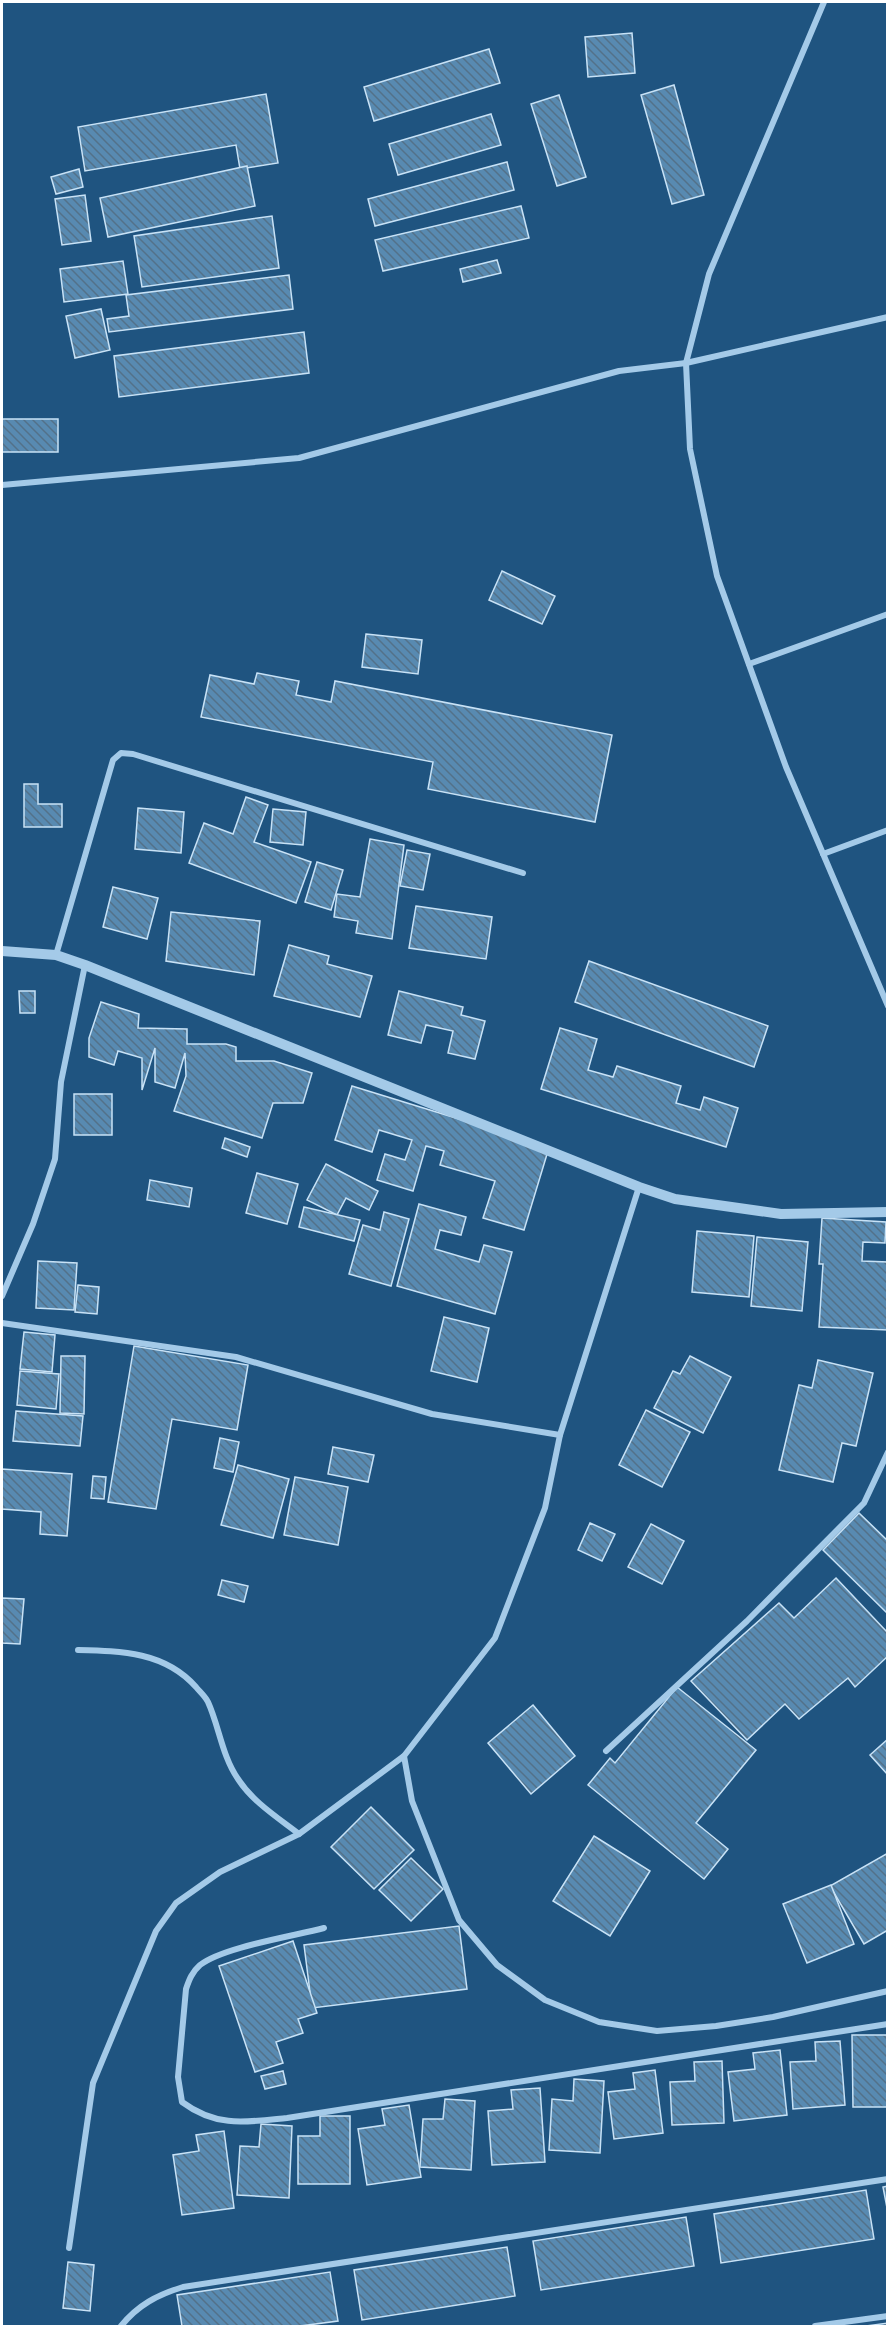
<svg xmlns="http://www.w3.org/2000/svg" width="889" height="2328" viewBox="0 0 889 2328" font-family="'Open Sans',sans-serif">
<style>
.building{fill:url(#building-back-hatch);stroke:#c8e2f6;stroke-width:1.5}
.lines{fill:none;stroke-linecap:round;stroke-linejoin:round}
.minor{stroke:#a4cae8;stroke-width:6}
.tertiary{stroke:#a4cae8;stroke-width:10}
</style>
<defs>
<pattern id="building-back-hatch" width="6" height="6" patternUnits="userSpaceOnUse" patternTransform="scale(1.5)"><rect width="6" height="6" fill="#588ab1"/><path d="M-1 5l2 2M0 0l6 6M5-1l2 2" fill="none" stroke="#537189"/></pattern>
</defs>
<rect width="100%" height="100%" fill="#1f5480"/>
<g class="building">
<polygon points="632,33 635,73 588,77 585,37"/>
<polygon points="489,49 500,83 374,121 364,87"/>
<polygon points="674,85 704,195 672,204 641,95"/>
<polygon points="266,94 278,163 240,169 236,145 85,171 78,127"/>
<polygon points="559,95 586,177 557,186 531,104"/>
<polygon points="491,114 501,145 398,175 389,144"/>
<polygon points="507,162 514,190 375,226 368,199"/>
<polygon points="247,166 255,206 108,237 100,198"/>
<polygon points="79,169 83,187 56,194 51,177"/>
<polygon points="85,195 91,241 62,245 55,199"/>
<polygon points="521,206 529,238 383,271 375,240"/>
<polygon points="272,216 279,268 142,287 134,236"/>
<polygon points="497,260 501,273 463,282 460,269"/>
<polygon points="123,261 128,294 64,302 60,269"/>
<polygon points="289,275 293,309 109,332 107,319 129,316 126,295"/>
<polygon points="101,309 110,350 75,358 66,316"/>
<polygon points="304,332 309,373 119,397 114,356"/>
<rect x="2" y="419" width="56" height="33"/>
<polygon points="502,571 555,596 542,624 489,600"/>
<polygon points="366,634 422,640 418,674 362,667"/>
<polygon points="257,673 299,681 296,695 331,702 335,681 612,735 595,822 428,789 433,762 201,717 210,675 254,684"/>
<polygon points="24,784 38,784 38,804 62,804 62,827 24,827"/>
<polygon points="246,797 268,805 254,842 311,862 296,903 189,863 204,823 233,834"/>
<polygon points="138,808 184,812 181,853 135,849"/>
<polygon points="273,809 306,812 303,845 270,842"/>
<polygon points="370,839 404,845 392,939 356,933 358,921 334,917 337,894 360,897"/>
<polygon points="407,850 430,854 423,890 400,886"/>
<polygon points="317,862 343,870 331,910 305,902"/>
<polygon points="113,887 158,898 147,939 103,927"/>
<polygon points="416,906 492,917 486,959 409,948"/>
<polygon points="171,912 260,921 254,975 166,961"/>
<polygon points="289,945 329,956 327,964 372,976 360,1017 274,996"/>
<polygon points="589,961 768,1026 754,1067 575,1002"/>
<polygon points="19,991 35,991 35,1013 20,1013"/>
<polygon points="399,991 463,1007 461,1015 485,1021 475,1059 448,1053 453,1031 426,1025 421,1043 388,1035"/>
<polygon points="101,1002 139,1014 138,1028 187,1029 187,1044 226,1044 236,1047 236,1061 274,1061 312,1073 303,1103 273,1103 262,1138 174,1111 186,1076 185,1053 175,1088 155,1082 155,1048 142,1090 142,1058 118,1051 114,1065 89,1057 89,1038"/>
<polygon points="560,1028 597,1039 588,1070 613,1077 617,1066 681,1086 676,1103 700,1110 704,1097 738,1108 726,1147 541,1089"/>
<polygon points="352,1086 498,1131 548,1151 524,1230 483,1218 495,1181 440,1165 444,1151 426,1146 413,1191 377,1180 385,1154 405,1160 412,1140 379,1130 372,1152 335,1140"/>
<rect x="74" y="1094" width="38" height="41"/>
<polygon points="225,1138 250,1147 247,1157 222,1148"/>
<polygon points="326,1164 378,1191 369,1210 346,1198 337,1215 307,1200"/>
<polygon points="257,1173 298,1184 287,1224 246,1213"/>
<polygon points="150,1180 192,1188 189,1207 147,1200"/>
<polygon points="419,1204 466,1217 461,1235 440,1230 435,1249 479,1262 484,1245 512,1252 495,1314 397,1286"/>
<polygon points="304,1207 360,1220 354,1241 299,1227"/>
<polygon points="384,1212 409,1219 391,1286 349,1274 363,1225 380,1230"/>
<polygon points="822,1218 886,1222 885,1243 863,1242 862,1261 888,1262 888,1330 819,1327 823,1264 819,1264"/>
<polygon points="697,1231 754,1236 749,1297 692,1292"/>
<polygon points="757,1237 808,1242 802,1311 751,1306"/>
<polygon points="38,1261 77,1263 74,1310 36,1308"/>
<polygon points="78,1285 99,1287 97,1314 75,1312"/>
<polygon points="444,1317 489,1328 477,1382 431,1371"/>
<polygon points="24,1332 55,1335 52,1372 20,1369"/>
<polygon points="134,1346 248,1365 237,1430 172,1419 156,1509 108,1502"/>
<polygon points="61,1356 85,1356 84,1414 60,1413"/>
<polygon points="690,1356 731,1377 703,1433 654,1408 673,1371 680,1374"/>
<polygon points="818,1360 873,1373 856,1446 842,1443 833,1482 779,1470 799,1385 812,1388"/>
<polygon points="20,1371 59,1374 56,1409 17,1405"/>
<polygon points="646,1410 690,1432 662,1487 619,1465"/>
<polygon points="16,1411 83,1416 80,1446 13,1441"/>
<polygon points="220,1438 239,1442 233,1472 214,1468"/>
<polygon points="333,1447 374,1455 368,1482 328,1474"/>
<polygon points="238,1465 289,1479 273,1538 221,1525"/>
<polygon points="2,1469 72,1474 67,1536 40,1534 41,1512 2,1509"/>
<polygon points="93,1476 106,1477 104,1499 91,1498"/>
<polygon points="295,1477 348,1487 338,1545 284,1535"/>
<polygon points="859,1513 888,1541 888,1614 823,1550"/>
<polygon points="590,1523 615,1534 602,1561 578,1550"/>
<polygon points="651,1524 684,1541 662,1584 628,1567"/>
<polygon points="836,1578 888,1633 888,1656 855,1687 848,1678 799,1719 785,1704 747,1740 691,1681 779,1603 794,1618"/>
<polygon points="222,1580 248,1586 244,1602 218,1595"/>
<polygon points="2,1598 24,1599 20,1644 2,1643"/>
<polygon points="677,1687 756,1750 696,1823 728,1849 704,1879 588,1785 610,1758 615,1763"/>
<polygon points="533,1705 575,1756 531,1794 488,1743"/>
<polygon points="888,1739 888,1775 870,1755"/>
<polygon points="371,1807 414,1850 374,1889 331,1847"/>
<polygon points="594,1836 650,1871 610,1936 553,1901"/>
<polygon points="888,1853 888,1930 864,1944 830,1886"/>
<polygon points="411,1858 443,1889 411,1921 379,1890"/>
<polygon points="831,1885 854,1944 807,1963 783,1904"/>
<polygon points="459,1926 467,1989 312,2008 304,1945"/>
<polygon points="293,1941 317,2013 298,2019 303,2033 276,2042 283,2063 255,2072 219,1966"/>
<polygon points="852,2035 888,2035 888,2107 853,2107"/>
<polygon points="840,2041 845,2105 793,2109 790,2062 816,2061 815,2042"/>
<polygon points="780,2050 787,2115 734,2121 728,2072 755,2069 753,2053"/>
<polygon points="722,2061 724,2123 672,2125 670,2082 695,2081 694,2062"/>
<polygon points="655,2070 663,2133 614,2139 608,2092 635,2089 633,2073"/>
<polygon points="283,2071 286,2084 265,2089 261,2076"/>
<polygon points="574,2079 604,2081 600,2153 549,2150 552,2099 573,2101"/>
<polygon points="540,2088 545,2162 492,2165 488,2111 513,2109 511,2090"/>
<polygon points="445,2099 475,2101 471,2170 420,2167 423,2119 443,2119"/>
<polygon points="409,2105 421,2177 367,2185 358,2129 385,2125 382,2109"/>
<polygon points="320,2116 350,2116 350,2184 298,2184 298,2136 320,2136"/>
<polygon points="261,2124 292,2126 289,2198 237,2195 240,2146 259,2147"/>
<polygon points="224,2131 234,2208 182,2215 173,2155 199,2151 196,2135"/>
<polygon points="888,2186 888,2213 883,2187"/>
<polygon points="866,2190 874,2239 721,2263 714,2214"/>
<polygon points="686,2217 694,2266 541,2290 533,2241"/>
<polygon points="507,2247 515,2296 362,2320 354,2270"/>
<polygon points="68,2262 94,2265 90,2311 63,2308"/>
<polygon points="330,2272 338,2321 300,2326 182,2326 177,2295"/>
<polygon points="888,2323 888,2326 866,2326"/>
</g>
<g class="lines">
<g class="minor">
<polyline points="824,2 709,274 686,363 690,449 717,576 786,767 888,1006"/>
<polyline points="2,485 299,458 619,371 686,363 888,317"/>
<polyline points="749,664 888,614"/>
<polyline points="823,854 888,830"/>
<polyline points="56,955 113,760 121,753 133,754 523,873"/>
<polyline points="2,1296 33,1224 55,1159 61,1082 85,965"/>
<polyline points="2,1323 236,1357 432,1414 560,1435"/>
<path d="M78 1650C122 1651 165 1652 196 1687 200 1692 205 1696 208 1702 219 1726 222 1756 238 1779 253 1802 277 1817 299 1834"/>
<polyline points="606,1751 747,1621 864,1503 888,1452"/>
<polyline points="404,1756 412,1801 459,1920 497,1965 545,2000 599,2022 657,2031 716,2026 773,2017 888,1991"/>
<path d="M324 1928C294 1936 223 1947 200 1965 192 1972 189 1980 186 1989L178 2077 182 2102C217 2128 247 2122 287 2118L888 2024"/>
<polyline points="69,2248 93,2083 156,1931 176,1903 220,1872 299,1834 404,1756 495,1638 545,1508 560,1435 639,1187"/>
<path d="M121 2326C138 2305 157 2295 183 2287L888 2179"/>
<polyline points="815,2326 888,2316"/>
</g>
<polyline class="tertiary" points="2,951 56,955 85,965 639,1187 675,1199 781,1214 888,1212"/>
</g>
<rect width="889" height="2328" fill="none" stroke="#ffffff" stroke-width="6"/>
</svg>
